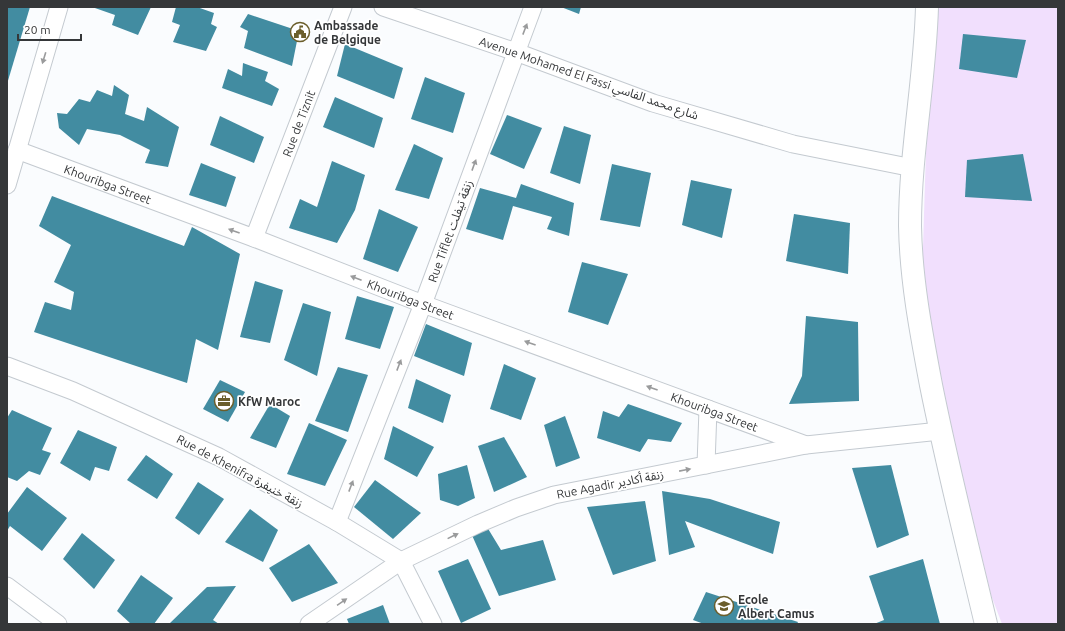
<svg xmlns="http://www.w3.org/2000/svg" width="1065" height="631" viewBox="0 0 1065 631" font-family="Ubuntu,'Noto Sans Arabic',sans-serif">
<style>
.green{fill:#f1dffd}
.building{fill:#428ca1}
.lines{fill:none;stroke-linecap:round;stroke-linejoin:round}
.minor-casing{stroke:#c4cad0;stroke-width:19}
.tertiary-casing{stroke:#c4cad0;stroke-width:24}
.minor{stroke:#fff;stroke-width:17}
.tertiary{stroke:#fff;stroke-width:22}
.oneway{fill:#9a9b9c}
.labels{text-anchor:middle;dominant-baseline:central;stroke-width:3.5;stroke-linejoin:round;paint-order:stroke}
.poi-label{font-size:12px;font-weight:bold;fill:#353739;stroke:#fff;text-anchor:start}
.street-label{font-size:12px;fill:#353739;stroke:#fff}
</style>
<rect width="100%" height="100%" fill="#fafcfe"/>
<polygon class="green" points="936,7 1058,7 1058,624 1002,624 991,595 936,367 922,280 926,150"/>
<g class="building">
<polygon points="7,7 30,7 7,84"/>
<polygon points="92,7 151,7 138,35 112,25 115,15"/>
<polygon points="176,7 197,7 214,13 211,24 217,27 206,51 173,42 180,25 172,22"/>
<polygon points="561,7 581,7 579,14"/>
<polygon points="248,14 299,31 292,66 244,48 248,31 240,27"/>
<polygon points="963,34 1026,40 1017,78 959,69"/>
<polygon points="345,44 403,68 394,99 337,76"/>
<polygon points="243,63 268,72 265,81 279,89 272,106 222,88 228,69 242,76"/>
<polygon points="425,77 465,93 453,133 411,119"/>
<polygon points="114,85 129,95 125,114 144,121 147,107 179,127 168,167 145,163 150,150 120,135 87,129 79,145 59,128 57,113 67,114 79,99 90,102 97,90 112,96"/>
<polygon points="335,97 383,118 374,148 323,127"/>
<polygon points="507,115 542,128 524,169 490,154"/>
<polygon points="220,116 264,137 254,163 210,145"/>
<polygon points="564,126 591,135 580,184 550,173"/>
<polygon points="414,144 443,158 429,199 395,190"/>
<polygon points="1023,154 1032,201 965,197 967,160"/>
<polygon points="332,161 365,175 355,210 337,243 289,228 300,199 317,207"/>
<polygon points="201,163 236,177 226,207 189,195"/>
<polygon points="612,164 651,173 640,227 600,220"/>
<polygon points="691,180 732,189 722,238 682,225"/>
<polygon points="521,184 574,203 569,236 547,229 552,217 513,206 503,240 466,229 480,188 516,198"/>
<polygon points="52,196 184,246 192,227 240,254 218,350 196,339 187,383 34,332 45,302 71,310 74,292 54,282 71,245 39,226"/>
<polygon points="379,209 418,227 398,272 363,259"/>
<polygon points="794,214 850,223 848,274 786,261"/>
<polygon points="582,262 628,274 608,325 568,312"/>
<polygon points="255,281 283,290 270,343 240,337"/>
<polygon points="357,296 394,307 380,349 345,339"/>
<polygon points="303,303 331,312 317,376 284,360"/>
<polygon points="806,316 858,322 859,401 789,404 802,376"/>
<polygon points="426,324 472,343 464,376 414,356"/>
<polygon points="504,364 536,378 521,420 490,409"/>
<polygon points="338,367 368,375 348,432 315,421"/>
<polygon points="416,379 451,395 443,423 408,408"/>
<polygon points="220,380 245,392 228,422 203,409"/>
<polygon points="270,404 290,416 276,448 250,438"/>
<polygon points="628,404 682,423 671,442 648,439 640,452 597,438 603,411 619,417"/>
<polygon points="12,410 52,428 42,450 51,453 40,475 29,471 17,481 7,477 7,418"/>
<polygon points="565,416 580,458 556,467 544,425"/>
<polygon points="309,423 347,440 325,486 287,474"/>
<polygon points="393,426 434,447 417,477 384,459"/>
<polygon points="78,430 117,447 109,471 95,467 90,481 60,463"/>
<polygon points="504,437 527,477 494,492 478,446"/>
<polygon points="146,455 173,474 157,499 127,480"/>
<polygon points="467,465 475,498 458,506 440,500 438,474"/>
<polygon points="891,465 909,535 877,548 852,468"/>
<polygon points="375,480 421,513 393,539 354,507"/>
<polygon points="198,482 224,499 199,535 175,518"/>
<polygon points="27,487 67,518 42,551 10,526 7,531 7,514"/>
<polygon points="662,491 710,499 780,522 773,554 685,521 695,547 669,555"/>
<polygon points="645,501 656,561 613,575 587,507"/>
<polygon points="250,509 278,530 263,562 225,542"/>
<polygon points="487,527 501,550 543,540 556,580 499,596 471,533"/>
<polygon points="82,533 115,560 94,589 63,559"/>
<polygon points="309,544 338,583 292,602 269,568"/>
<polygon points="468,559 491,609 461,623 438,571"/>
<polygon points="923,559 940,624 874,624 884,620 869,576"/>
<polygon points="141,575 173,598 154,624 131,624 117,611"/>
<polygon points="236,586 213,620 219,624 169,624 207,587"/>
<polygon points="706,592 798,622 797,624 704,624 693,620"/>
<polygon points="383,605 390,624 349,624 347,619"/>
</g>
<g class="lines">
<defs>
<g id="minor">
<polyline points="383,7 516,52 653,103 793,144 913,168"/>
<path id="s1" d="M17 150 254 238 423 304 806 445"/>
<polyline points="7,185 59,7"/>
<path id="s2" d="M254 238 343 7"/>
<polyline points="7,366 73,391 219,457 337,522 401,561 433,624"/>
<polyline points="706,465 708,409"/>
<polyline points="337,522 423,304 533,7"/>
<polyline points="7,586 58,624"/>
<polyline points="309,624 401,561 478,524 516,508 554,495 806,445 940,431"/>
</g>
<path id="tertiary" d="M927 7C925 80 910 153 910 226 911 280 921 332 931 385 947 465 967 544 986 624"/>
</defs>
<use href="#minor" class="minor-casing"/>
<use href="#tertiary" class="tertiary-casing"/>
<use href="#minor" class="minor"/>
<use href="#tertiary" class="tertiary"/>
</g>
<defs><path id="oneway-solid" d="M-6-.8H1V-3.2L6.5 0L1 3.2V.8H-6Z"/></defs>
<g class="oneway">
<use href="#oneway-solid" transform="translate(525 29) rotate(-69)"/>
<use href="#oneway-solid" transform="translate(44 58) rotate(107)"/>
<use href="#oneway-solid" transform="translate(474 165) rotate(-70)"/>
<use href="#oneway-solid" transform="translate(234 231) rotate(-160)"/>
<use href="#oneway-solid" transform="translate(356 278) rotate(-159)"/>
<use href="#oneway-solid" transform="translate(530 343) rotate(-160)"/>
<use href="#oneway-solid" transform="translate(399 365) rotate(-69)"/>
<use href="#oneway-solid" transform="translate(652 388) rotate(-160)"/>
<use href="#oneway-solid" transform="translate(685 470) rotate(-11)"/>
<use href="#oneway-solid" transform="translate(351 486) rotate(-69)"/>
<use href="#oneway-solid" transform="translate(453 536) rotate(-26)"/>
<use href="#oneway-solid" transform="translate(342 602) rotate(-34)"/>
</g>
<defs>
<symbol id="civic-ring" viewBox="-11 -11 22 22"><circle r="9.5" fill="#fff" stroke="#6b5e2b" stroke-width="1.5"/><path d="M-.6-6.5H3V-4.5H.6V-3L4-1V1h2V6H-6V1h2V-1L-.6-3ZM-1.2 2.5V6h2.4V2.5Z" fill="#6b5e2b"/></symbol>
<symbol id="office-ring" viewBox="-11 -11 22 22"><circle r="9.5" fill="#fff" stroke="#6b5e2b" stroke-width="1.5"/><path d="M-6-3h4V-5.5h4V-3h4V5H-6ZM-1-4.5V-3h2v-1.5ZM-6 0V1H6V0Z" fill="#6b5e2b"/></symbol>
<symbol id="school-ring" viewBox="-11 -11 22 22"><circle r="9.5" fill="#fff" stroke="#6b5e2b" stroke-width="1.5"/><path d="M0-5L7-2L0 1L-7-2ZM-4 1L0 2.5L4 1V4Q0 6-4 4Z" fill="#6b5e2b"/></symbol>
</defs>
<g fill-rule="evenodd">
<use href="#civic-ring" x="289" y="21" width="22" height="22"/>
<use href="#office-ring" x="213" y="390" width="22" height="22"/>
<use href="#school-ring" x="713" y="595" width="22" height="22"/>
</g>
<g class="labels">
<g class="poi-label">
<text x="314" y="25">Ambassade<tspan x="314" dy="14">de Belgique</tspan></text>
<text x="238" y="401">KfW Maroc</text>
<text x="738" y="599">Ecole<tspan x="738" dy="14">Albert Camus</tspan></text>
</g>
<g class="street-label">
<text transform="translate(589 78) rotate(19)">Avenue Mohamed El Fassi شارع محمد الفاسي</text>
<text stroke="none"><textPath href="#s2" startOffset="123">Rue de Tiznit</textPath></text>
<text stroke="none"><textPath href="#s1" startOffset="97">Khouribga Street</textPath></text>
<text transform="translate(450 231) rotate(-70)">Rue Tiflet زنقة تيفلت</text>
<text stroke="none"><textPath href="#s1" startOffset="421">Khouribga Street</textPath></text>
<text stroke="none"><textPath href="#s1" startOffset="745">Khouribga Street</textPath></text>
<text transform="translate(240 471) rotate(28)">Rue de Khenifra زنقة خنيفرة</text>
<text transform="translate(610 484) rotate(-11)">Rue Agadir زنقة أكادير</text>
</g>
</g>
<rect width="1065" height="631" fill="none" stroke="#353739" stroke-width="16"/>
<path d="M18 34v6h63v-6" fill="none" stroke="#353739" stroke-width="2"/>
<text x="24" y="34" font-size="12" fill="#353739" stroke="#ffffff" stroke-width="3" paint-order="stroke">20 m</text>
</svg>
